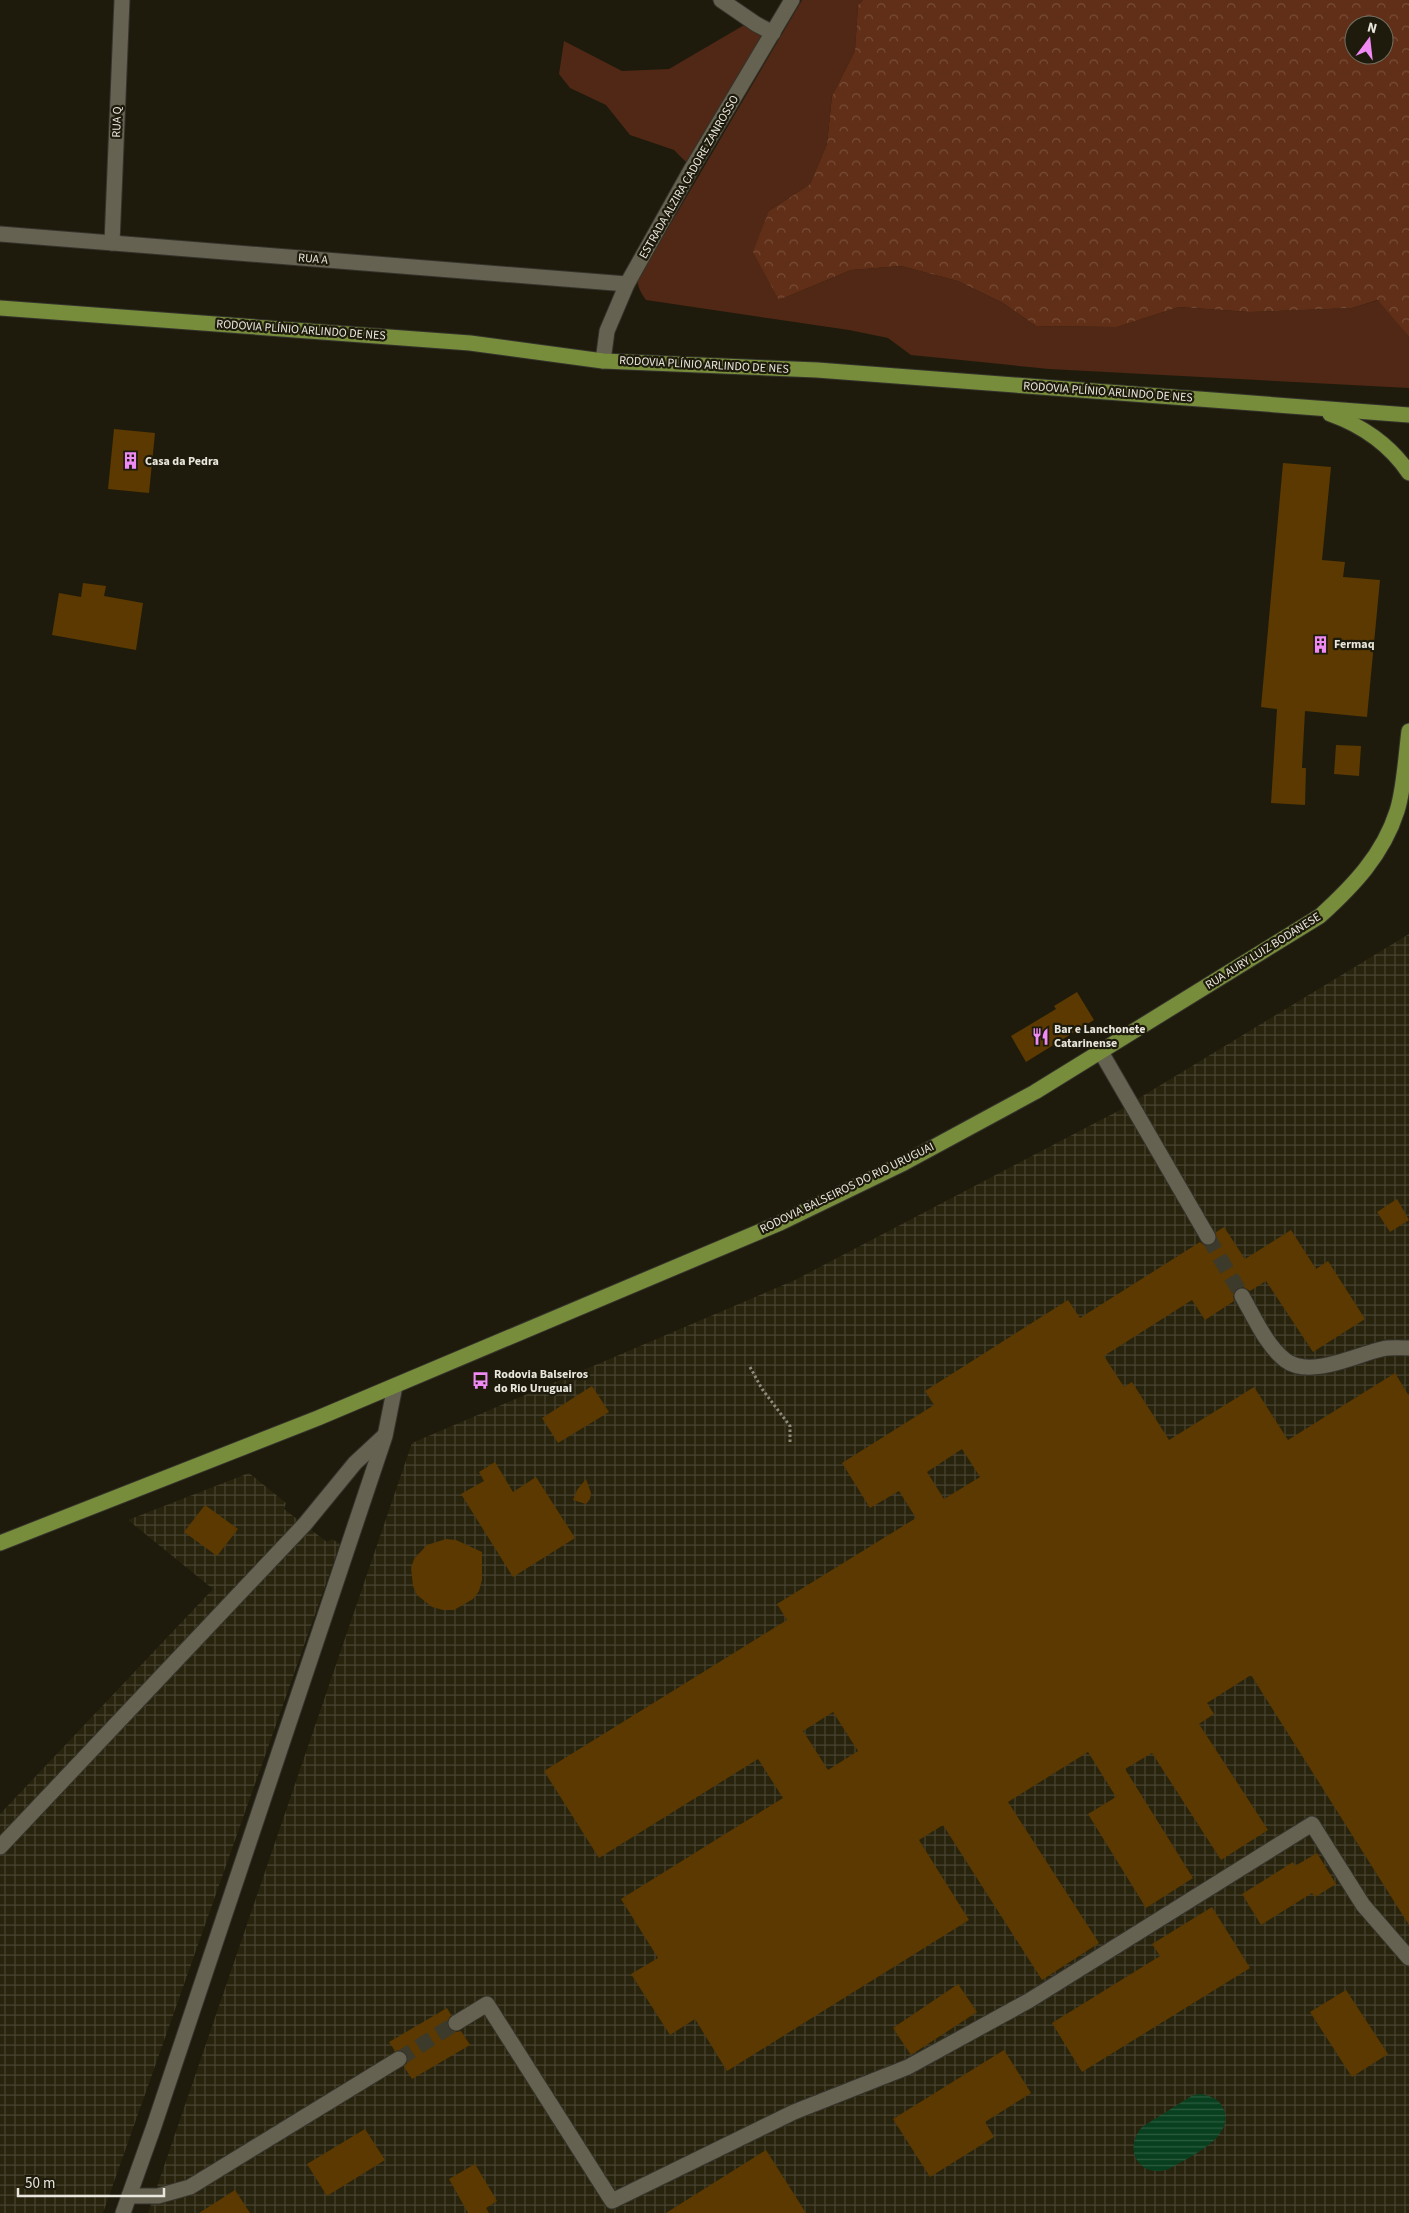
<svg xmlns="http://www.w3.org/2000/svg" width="1409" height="2213" viewBox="0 0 1409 2213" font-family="'Source Sans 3',sans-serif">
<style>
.industrial{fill:url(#industrial-grid)}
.green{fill:#502815}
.forest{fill:url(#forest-crowns);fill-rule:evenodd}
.water{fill:url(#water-rules)}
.building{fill:#5b3900;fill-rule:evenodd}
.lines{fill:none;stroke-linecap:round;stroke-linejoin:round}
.minor-tunnel{stroke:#3c3a2b;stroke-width:15;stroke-dasharray:15 8;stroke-linecap:butt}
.minor-casing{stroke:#35332c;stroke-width:17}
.major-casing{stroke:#35332c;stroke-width:17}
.path{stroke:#8d8b7e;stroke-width:3;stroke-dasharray:2.5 2.5;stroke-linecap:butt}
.minor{stroke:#656251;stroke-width:15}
.major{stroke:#778d3b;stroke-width:15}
.labels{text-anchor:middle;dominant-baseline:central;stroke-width:4.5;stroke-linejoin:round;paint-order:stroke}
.street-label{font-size:12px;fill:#e9e7dd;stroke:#1e1b0c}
.poi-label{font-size:12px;font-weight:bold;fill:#e9e7dd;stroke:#1e1b0c;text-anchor:start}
</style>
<defs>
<pattern id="industrial-grid" width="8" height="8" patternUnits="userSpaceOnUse" patternTransform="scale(1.25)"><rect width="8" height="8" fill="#28230d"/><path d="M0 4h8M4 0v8" fill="none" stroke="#474330"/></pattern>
<pattern id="forest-crowns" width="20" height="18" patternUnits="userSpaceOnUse" patternTransform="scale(1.25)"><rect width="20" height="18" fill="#612f17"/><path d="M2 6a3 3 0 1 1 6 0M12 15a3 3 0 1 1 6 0" fill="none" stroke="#784d38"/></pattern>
<pattern id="water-rules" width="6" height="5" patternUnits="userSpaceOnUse" patternTransform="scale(1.25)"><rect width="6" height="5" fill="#08401f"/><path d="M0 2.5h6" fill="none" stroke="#2c5c3f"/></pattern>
</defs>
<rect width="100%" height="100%" fill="#1e1b0c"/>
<g class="industrial">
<polygon points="1409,934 1409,2213 148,2213 412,1443 795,1280 1118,1111"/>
<polygon points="249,1473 286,1503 284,1509 327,1542 332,1539 340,1544 103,2213 0,2213 0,1814 213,1589 128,1520"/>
</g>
<g class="green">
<path d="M802 0H863L858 5 855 51 832 96 827 144 810 184 769 211 779 300 851 270 901 266 958 281 1003 303 1036 326 1117 327 1179 307 1250 312 1352 308 1379 300 1409 337V388L1049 369 911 355 888 338 849 330 646 300C630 278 639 271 654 252Z"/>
<polygon points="751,21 773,33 692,168 674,150 630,135 606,105 570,88 559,74 564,41 622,71 669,69"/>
</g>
<path class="forest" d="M863 0H1409V337L1378 300 1352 308 1250 312 1179 307 1117 327 1036 326 1003 303 958 281 901 266 851 270 779 300 753 252 769 211 810 184 827 144 832 96 855 51 858 5ZM1354 25H1384V55H1354Z"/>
<path class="water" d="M1201 2094C1211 2096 1219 2099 1223 2108 1237 2137 1189 2157 1169 2169 1140 2179 1122 2150 1142 2127L1193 2095Z"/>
<g class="building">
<polygon points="114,429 155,433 149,493 108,489"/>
<polygon points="1283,463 1331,467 1322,560 1345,562 1343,577 1380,580 1367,717 1305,711 1302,768 1306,768 1305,805 1271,803 1277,709 1261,707"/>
<polygon points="83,583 106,586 104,596 143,603 136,650 52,635 59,593 81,597"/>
<polygon points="1336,745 1361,746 1359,776 1334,774"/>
<polygon points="1077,992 1094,1020 1026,1062 1011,1036 1056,1009 1054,1006"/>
<polygon points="1397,1199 1409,1220 1390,1232 1377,1212"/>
<path d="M1224 1227 1245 1259 1291 1230 1316 1269 1328 1261 1365 1319 1313 1352 1266 1281 1250 1291 1243 1287 1237 1288 1233 1295 1234 1301 1205 1320 1192 1300 1104 1356 1124 1387 1132 1382 1169 1440 1254 1387 1288 1440 1395 1373 1409 1396V1925L1251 1675 1207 1703 1214 1714 1199 1724 1268 1830 1221 1860 1152 1753 1125 1769 1193 1878 1146 1908 1088 1814 1116 1797 1088 1752 1008 1802 1099 1943 1042 1980 943 1825 919 1840 969 1920 727 2071 695 2019 670 2035 631 1974 658 1958 621 1899 783 1798 758 1759 599 1858 544 1771 787 1620 777 1604 916 1518 899 1491 870 1508 842 1463 934 1405 925 1391 1068 1300 1080 1318 1200 1242 1204 1245H1212L1216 1241V1232ZM962 1449 980 1477 944 1499 927 1472ZM833 1712 858 1751 828 1770 803 1731Z"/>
<polygon points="592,1386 609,1412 558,1443 542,1418"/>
<polygon points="495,1462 513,1492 536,1477 575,1538 513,1577 461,1494 484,1481 479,1472"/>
<polygon points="586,1479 591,1493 590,1499 586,1504 573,1500 577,1490"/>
<polygon points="205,1505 238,1529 217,1556 184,1532"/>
<polygon points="446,1539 456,1540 482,1552 482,1580 479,1591 473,1599 454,1610 443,1610 432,1607 417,1595 413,1586 411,1568 414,1559 427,1545"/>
<polygon points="1317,1853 1336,1884 1315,1897 1312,1893 1261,1925 1242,1894 1293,1862 1295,1866"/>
<polygon points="1212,1907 1250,1968 1082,2072 1052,2023 1160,1956 1152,1944"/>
<polygon points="958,1984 977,2012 911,2055 893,2028"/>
<polygon points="1346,1990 1388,2054 1352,2077 1310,2012"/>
<polygon points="447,2008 451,2015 447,2023 448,2028 456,2032 461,2031 470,2045 412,2079 404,2067 407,2063 407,2055 403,2051 395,2051 389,2042"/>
<polygon points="1004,2050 1031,2093 985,2122 994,2137 930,2177 893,2119"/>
<polygon points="365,2129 385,2160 327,2196 307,2164"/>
<polygon points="766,2150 806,2213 666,2213"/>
<polygon points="475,2164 497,2201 486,2208 489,2213 468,2213 449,2179"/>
<polygon points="235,2190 250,2213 199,2213"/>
</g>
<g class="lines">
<g class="minor-tunnel">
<polyline points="1208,1237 1242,1296"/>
<polyline points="399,2059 456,2023"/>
</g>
<defs>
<g id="minor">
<polyline points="721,0 756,24 773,33"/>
<polyline points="0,234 627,284"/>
<polyline points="112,243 122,0"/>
<polyline points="603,361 607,331 627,284 692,168 792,0"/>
<polyline points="1101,1052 1208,1237"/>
<path d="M1242 1296C1254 1317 1266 1345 1285 1360 1310 1379 1355 1355 1382 1349 1390 1347 1400 1348 1409 1348"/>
<polyline points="0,1847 305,1524 355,1463 383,1437"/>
<polyline points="456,2023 487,2004 612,2201 794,2112 908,2067 1030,2000 1312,1824 1363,1905 1409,1958"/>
<polyline points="129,2196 158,2196 190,2187 399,2059"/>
<polyline points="123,2213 154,2126 385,1436 395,1386"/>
</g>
<g id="major">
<polyline points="0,308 470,343 603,361 817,370 1409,415"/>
<path d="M1330 414C1361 425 1390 445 1409 473"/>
<path d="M0 1543 318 1418 780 1223 904 1163 1035 1092 1320 916C1353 886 1383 855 1397 811 1404 790 1406 753 1409 731"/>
</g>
</defs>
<use href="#minor" class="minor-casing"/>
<use href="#major" class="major-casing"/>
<polyline class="path" points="750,1367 762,1389 790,1426 790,1443"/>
<use href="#minor" class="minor"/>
<use href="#major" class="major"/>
</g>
<defs>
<symbol id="building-bare" viewBox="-9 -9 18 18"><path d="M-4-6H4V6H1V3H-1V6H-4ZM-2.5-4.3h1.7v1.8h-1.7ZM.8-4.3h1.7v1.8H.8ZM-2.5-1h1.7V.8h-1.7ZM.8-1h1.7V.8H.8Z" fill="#f08bf6" stroke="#1e1b0c" stroke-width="2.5" paint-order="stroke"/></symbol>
<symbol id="restaurant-bare" viewBox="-9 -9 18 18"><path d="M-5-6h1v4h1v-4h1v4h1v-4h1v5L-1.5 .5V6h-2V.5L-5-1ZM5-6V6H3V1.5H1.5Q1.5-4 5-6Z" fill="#f08bf6" stroke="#1e1b0c" stroke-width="2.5" paint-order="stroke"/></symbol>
<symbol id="bus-bare" viewBox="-9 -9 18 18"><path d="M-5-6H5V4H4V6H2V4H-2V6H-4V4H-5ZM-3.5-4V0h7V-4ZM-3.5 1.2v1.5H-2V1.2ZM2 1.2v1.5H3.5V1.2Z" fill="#f08bf6" stroke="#1e1b0c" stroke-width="2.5" paint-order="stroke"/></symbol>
</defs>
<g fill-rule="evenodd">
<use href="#building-bare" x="118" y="448" width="25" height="25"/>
<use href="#building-bare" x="1308" y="632" width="25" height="25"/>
<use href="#restaurant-bare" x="1028" y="1024" width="25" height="25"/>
<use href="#bus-bare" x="468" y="1368" width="25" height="25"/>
</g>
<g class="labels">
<g class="street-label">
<text transform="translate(117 122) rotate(-88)">RUA Q</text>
<text transform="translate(689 177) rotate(-60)">ESTRADA ALZIRA CADORE ZANROSSO</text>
<text transform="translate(313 259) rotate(5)">RUA A</text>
<text transform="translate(301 330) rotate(4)">RODOVIA PLÍNIO ARLINDO DE NES</text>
<text transform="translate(704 365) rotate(3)">RODOVIA PLÍNIO ARLINDO DE NES</text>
<text transform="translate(1108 392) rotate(4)">RODOVIA PLÍNIO ARLINDO DE NES</text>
<text transform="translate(1263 951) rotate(-32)">RUA AURY LUIZ BODANESE</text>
<text transform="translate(847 1188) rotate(-26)">RODOVIA BALSEIROS DO RIO URUGUAI</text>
</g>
<g class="poi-label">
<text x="145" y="461">Casa da Pedra</text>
<text x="1334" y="644">Fermaq</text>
<text x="1054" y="1029">Bar e Lanchonete<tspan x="1054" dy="14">Catarinense</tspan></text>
<text x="494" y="1374">Rodovia Balseiros<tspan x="494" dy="14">do Rio Uruguai</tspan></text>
</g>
</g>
<g transform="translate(1369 40) rotate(15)"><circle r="24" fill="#1e1b0c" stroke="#6f6d60"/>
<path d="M0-4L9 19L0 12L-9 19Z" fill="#f08bf6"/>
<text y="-8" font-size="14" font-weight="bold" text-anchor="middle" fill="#e9e7dd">N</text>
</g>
<path d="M18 2188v8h146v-8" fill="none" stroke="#e9e7dd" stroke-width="2.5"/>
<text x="25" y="2188" font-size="15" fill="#e9e7dd" stroke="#1e1b0c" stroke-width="4" paint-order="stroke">50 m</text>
</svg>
